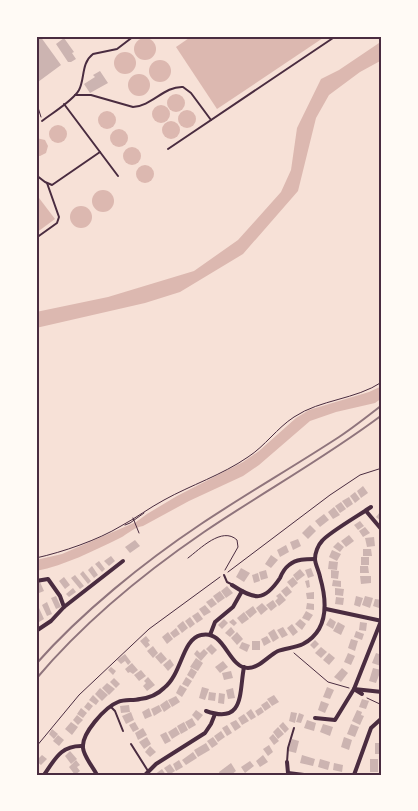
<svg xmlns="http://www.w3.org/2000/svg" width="418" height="811" viewBox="0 0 418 811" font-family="'Varela Round',sans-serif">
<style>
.water{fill:#dcb8b0}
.building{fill:#ccb4b1}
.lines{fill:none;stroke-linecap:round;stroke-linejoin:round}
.path{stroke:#4a2c40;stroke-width:1}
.service{stroke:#4a2c40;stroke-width:2}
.minor{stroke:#4a2c40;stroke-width:4}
.rail{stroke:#8f747c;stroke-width:2}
.neatline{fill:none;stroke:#4a2c40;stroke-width:2}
</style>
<rect width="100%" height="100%" fill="#f7e1d7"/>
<g class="water">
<polygon points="192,36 326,36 217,109 176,47"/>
<circle cx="145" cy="49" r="11"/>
<polygon points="382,41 382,60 360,72 329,95 316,118 298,191 243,254 180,292 145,303 36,328 36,312 108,297 194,271 238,240 281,192 291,170 297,128 321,79 339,70"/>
<circle cx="125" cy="63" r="11"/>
<circle cx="160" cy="71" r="11"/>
<circle cx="139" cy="85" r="11"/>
<circle cx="176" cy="103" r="9"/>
<circle cx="161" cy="114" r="9"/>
<circle cx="187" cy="119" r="9"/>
<circle cx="107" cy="120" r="9"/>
<circle cx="171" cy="130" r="9"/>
<circle cx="58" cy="134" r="9"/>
<circle cx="119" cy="138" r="9"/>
<polygon points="36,138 45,140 48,146 46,153 40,156 36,156"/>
<circle cx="132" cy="156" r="9"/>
<circle cx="145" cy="174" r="9"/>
<circle cx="103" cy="201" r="11"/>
<polygon points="36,194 55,219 36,233"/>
<circle cx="81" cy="217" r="11"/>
<path d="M382 386V398L375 403 336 412 310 421 259 465 243 476 189 501 143 526C134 527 128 534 120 538 93 551 66 565 36 571V560L62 554 136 522 147 514 177 496 243 462 259 451 296 418 309 410 369 392Z"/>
</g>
<g class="building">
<polygon points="36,36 40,36 61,65 38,82 36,80"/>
<polygon points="64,38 74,52 72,53 76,59 71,62 68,62 56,44"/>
<polygon points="100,71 108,83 90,93 84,84 95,77 93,75"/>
<polygon points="363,486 368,493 361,498 357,491"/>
<polygon points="355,492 360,499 355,503 350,496"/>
<polygon points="349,497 353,504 347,508 342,501"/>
<polygon points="341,502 346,509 340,513 335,506"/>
<polygon points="334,507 340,515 333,519 328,512"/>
<polygon points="380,512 382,514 382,522 376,517"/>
<polygon points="324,514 329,520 320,527 315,521"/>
<polygon points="360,521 364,526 358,530 354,525"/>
<polygon points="310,525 316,531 308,539 302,533"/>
<polygon points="365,527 370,533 363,537 359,531"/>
<polygon points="349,535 354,541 346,547 341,541"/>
<polygon points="374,537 375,546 367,547 365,538"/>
<polygon points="298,539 301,546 293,550 290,542"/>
<polygon points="135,540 140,546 130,553 125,547"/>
<polygon points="338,542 344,547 340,552 333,547"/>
<polygon points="286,545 289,552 280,557 277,550"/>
<polygon points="363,549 371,549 372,556 363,556"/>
<polygon points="332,550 341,554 337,561 329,557"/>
<polygon points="271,555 278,560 271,568 265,564"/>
<polygon points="111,556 115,561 109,566 104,561"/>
<rect x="361" y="557" width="8" height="8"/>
<polygon points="99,561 105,569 102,572 95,564"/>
<polygon points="329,561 338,562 337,570 328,569"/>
<polygon points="92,566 98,575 94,578 88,570"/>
<polygon points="360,566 368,566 369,573 360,573"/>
<polygon points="241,568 250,573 244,582 236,577"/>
<polygon points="311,568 314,576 308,578 305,570"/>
<polygon points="300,569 305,575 297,581 293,575"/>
<polygon points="266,570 268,578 261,580 259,572"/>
<polygon points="331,570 339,571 338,579 331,578"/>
<polygon points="83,571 91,581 88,584 80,574"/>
<polygon points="258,573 260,581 254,583 252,575"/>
<polygon points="75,575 84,586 80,589 71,578"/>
<polygon points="360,576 371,576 371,583 361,584"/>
<polygon points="64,577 70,585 65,589 59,581"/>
<polygon points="293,577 298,583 292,588 287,582"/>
<polygon points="309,580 310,587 307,588 305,581"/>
<polygon points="333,580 341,581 341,587 332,586"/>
<polygon points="40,582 44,591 39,593 36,584"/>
<polygon points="227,586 233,593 226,598 221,591"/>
<polygon points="287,586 292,592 286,597 281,591"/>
<polygon points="73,588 76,592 69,597 66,594"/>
<polygon points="335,588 344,589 343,596 335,595"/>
<polygon points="220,591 225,598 218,603 213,596"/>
<polygon points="314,592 314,599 307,599 306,593"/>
<polygon points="280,593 286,600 279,606 275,601 278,598 276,596"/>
<polygon points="56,596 61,607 56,609 51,598"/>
<polygon points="356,596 363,598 360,607 354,605"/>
<polygon points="365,596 373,598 370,608 362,605"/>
<polygon points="336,597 344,598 343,605 335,604"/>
<polygon points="212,598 217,604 211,608 206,602"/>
<polygon points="375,599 382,600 379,608 373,606"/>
<polygon points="273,600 277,606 271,611 266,605"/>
<polygon points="47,602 52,614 47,616 42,605"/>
<polygon points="262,603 268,609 261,615 256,608"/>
<polygon points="307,603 314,604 314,610 306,609"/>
<polygon points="205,605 211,612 204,616 199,609"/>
<polygon points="253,606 257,612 250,618 245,612"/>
<polygon points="39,608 44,619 39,622 36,615 36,609"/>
<polygon points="306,611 313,615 309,621 302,618"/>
<polygon points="198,612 203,619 197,623 192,616"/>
<polygon points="244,612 249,619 242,624 237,618"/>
<polygon points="190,617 195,624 190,628 185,621"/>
<polygon points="330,618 336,622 333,629 326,625"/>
<polygon points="224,619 228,623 222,629 218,625"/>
<polygon points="233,619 237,623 234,626 229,622"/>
<polygon points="300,619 306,624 302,630 295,624"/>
<polygon points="183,621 188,628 182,633 177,626"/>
<polygon points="338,622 345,626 341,635 333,631"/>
<polygon points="360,622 367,623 366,631 359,630"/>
<polygon points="292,624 298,632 293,636 287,628"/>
<polygon points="231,627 235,632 230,637 225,633"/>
<polygon points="283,627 288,635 282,638 277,630"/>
<polygon points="176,628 180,634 174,638 170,633"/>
<polygon points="274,629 279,638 273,642 268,633"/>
<polygon points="356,631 364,634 362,640 354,637"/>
<polygon points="168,632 173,639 167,644 162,637"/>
<polygon points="237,632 243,639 237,645 231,638"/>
<polygon points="146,636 150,641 148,642 150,645 146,648 140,641"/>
<polygon points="267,636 271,642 264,646 261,639"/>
<polygon points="351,639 358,641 355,651 348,648"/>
<polygon points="315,640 319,644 314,649 310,645"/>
<rect x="252" y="641" width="8" height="9"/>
<polygon points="242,642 250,645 247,652 239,648"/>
<polygon points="211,644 217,650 212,655 206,649"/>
<polygon points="153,646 158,653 153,658 147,651"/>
<polygon points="321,647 327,652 321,658 315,653"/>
<polygon points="204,649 208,653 201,661 194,654 197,650 200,653"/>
<polygon points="161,652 167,659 161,664 155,657"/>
<polygon points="329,653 335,658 329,665 323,660"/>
<polygon points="348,653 355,656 351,665 344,662"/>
<polygon points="376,653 382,655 381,666 372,663"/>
<polygon points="125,654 131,662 128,665 125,661 121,664 117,660"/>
<polygon points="196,658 203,663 198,671 190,667"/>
<polygon points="170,659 174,665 168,671 163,665"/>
<polygon points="223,661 228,667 220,673 215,667"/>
<polygon points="132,663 138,670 133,674 130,672 128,673 125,669"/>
<polygon points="111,667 116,671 113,675 108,670"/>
<polygon points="191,668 197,672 193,679 187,675"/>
<polygon points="342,668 348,673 341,682 334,677"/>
<polygon points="373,668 381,670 376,683 369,681"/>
<polygon points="141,670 146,676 139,681 134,675"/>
<polygon points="231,671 233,678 224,680 222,673"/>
<polygon points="148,677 155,685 147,691 143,686 146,683 144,681"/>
<polygon points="186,677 192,681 188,687 182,684"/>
<polygon points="114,678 120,684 116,688 110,682"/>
<polygon points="107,683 115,689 109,695 102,688"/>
<polygon points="180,685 187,689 182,697 176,693"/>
<polygon points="202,687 209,689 205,700 199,698"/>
<polygon points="327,687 334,690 330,699 323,697"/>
<polygon points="100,688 108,695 102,701 95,694"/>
<polygon points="233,688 235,698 228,699 226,690"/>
<polygon points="209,692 216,693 215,701 208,700"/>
<polygon points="219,693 225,694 224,704 218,703"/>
<polygon points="93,695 99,701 96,705 89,700"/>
<polygon points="274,695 279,702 272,706 267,699"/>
<polygon points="176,696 180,702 172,707 168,700"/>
<polygon points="362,699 369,701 366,709 359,707"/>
<polygon points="167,700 171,707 164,712 160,705"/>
<polygon points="267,701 271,707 265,711 261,705"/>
<polygon points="321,701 329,704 325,713 318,710"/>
<polygon points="88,702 93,706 89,711 84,707"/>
<polygon points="129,705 130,712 121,713 120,706"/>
<polygon points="159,705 162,711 154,716 151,709"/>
<polygon points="261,707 264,712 258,716 255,711"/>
<polygon points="81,708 87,713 83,718 77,714"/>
<polygon points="149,708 152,716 145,719 142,712"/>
<polygon points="251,709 256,717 251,720 246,713"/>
<polygon points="196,710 203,715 198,721 192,715"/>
<polygon points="357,710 362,712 361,715 364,716 360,725 352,721"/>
<polygon points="131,712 134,720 126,724 122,716"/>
<polygon points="291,712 297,713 295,723 289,721"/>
<polygon points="299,713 304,715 301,723 296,722"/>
<polygon points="244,714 249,721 242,725 238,718"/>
<polygon points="77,715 83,720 78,725 73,720"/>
<polygon points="192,718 196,725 189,729 185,722"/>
<polygon points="236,720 241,727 235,731 230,723"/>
<polygon points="307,720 316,723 314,731 304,728"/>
<polygon points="71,722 78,727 72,735 65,729"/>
<polygon points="135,722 139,729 133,732 129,725"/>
<polygon points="184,722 188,730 181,734 177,726"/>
<polygon points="283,722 289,729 285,733 279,726"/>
<polygon points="323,724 333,727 330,736 320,732"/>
<polygon points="351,724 359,727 355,737 347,734"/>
<polygon points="227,725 232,733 227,736 222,728"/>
<polygon points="176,727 180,734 172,739 168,732"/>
<polygon points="278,727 284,734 278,739 273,732"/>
<polygon points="143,728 147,735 138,740 135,733"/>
<polygon points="52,729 58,734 54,739 49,734"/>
<polygon points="221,731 225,737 218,742 214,736"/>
<polygon points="166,732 171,741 165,744 160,735"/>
<polygon points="273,734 279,741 274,745 269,738"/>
<polygon points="58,735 64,740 59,746 53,741"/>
<polygon points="147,737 151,744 144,749 139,742"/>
<polygon points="213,737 218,744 212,748 207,741"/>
<polygon points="344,737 352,740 349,750 341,747"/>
<polygon points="292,739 299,741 296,753 288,751"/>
<polygon points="206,743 210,750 198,757 194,750"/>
<rect x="375" y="743" width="7" height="11"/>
<polygon points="269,745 273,752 268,756 263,749"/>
<polygon points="150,746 156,752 150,757 145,752"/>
<polygon points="70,751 77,759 71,764 65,756"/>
<polygon points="193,752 197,758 186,765 182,760"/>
<polygon points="42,755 47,759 41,765 36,761"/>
<polygon points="263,755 268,762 260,767 256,761"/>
<polygon points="302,755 315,759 313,766 300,763"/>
<polygon points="320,759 330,762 328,770 318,767"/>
<rect x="370" y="759" width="8" height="13"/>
<polygon points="76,760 80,765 77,767 80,771 75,775 69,767"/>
<polygon points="179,760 183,767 176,771 173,764"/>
<polygon points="250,761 254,766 245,773 241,767"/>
<polygon points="231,763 236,771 231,775 220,775 219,772"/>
<polygon points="334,763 343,765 342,772 333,770"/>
<polygon points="170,764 175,771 169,775 164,768"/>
<polygon points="162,769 166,775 154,775"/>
</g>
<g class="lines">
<g class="path">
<polyline points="84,36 91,38 93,36"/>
<polyline points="36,101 41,117"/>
<polyline points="133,518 139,533"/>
<polyline points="125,525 130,523 144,513"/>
<path d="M36 558C63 552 98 540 121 526 136 518 149 508 164 500 191 485 222 475 248 457 265 446 277 428 294 417 321 399 355 400 382 382"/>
<path d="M188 558C200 549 222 526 237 540L238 547 225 570"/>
<polyline points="228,572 330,495 360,475 382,468"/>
<polyline points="294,653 328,682 349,688"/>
<polyline points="367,698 382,705"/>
<polyline points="36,747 79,695 149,629 220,577"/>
</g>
<g class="service">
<polyline points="167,36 177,36"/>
<path d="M75 95H91L133 107C152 106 164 86 183 87L191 93 211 120"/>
<polyline points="64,104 118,176"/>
<path d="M42 121C52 113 73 101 79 90 85 79 81 63 93 54L117 49 134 36"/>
<polyline points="168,149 336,36"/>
<polyline points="36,175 45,182 52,185 100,152"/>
<polyline points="36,238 57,223 59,217 47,183"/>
<polyline points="224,575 227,582 231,584"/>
<polyline points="111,707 115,711 123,731"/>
<polyline points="131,744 148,771"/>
<polyline points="287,762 288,748 294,728"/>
</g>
<g class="minor">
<polyline points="366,511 382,530"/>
<polyline points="36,581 48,579 60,596 64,607 51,621 36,631"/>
<path d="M232 585C255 600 264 602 280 578 282 573 285 568 289 565 296 559 306 559 315 559"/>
<polyline points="64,607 123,561"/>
<polyline points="326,609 382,621"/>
<polyline points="210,635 215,622 233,607 242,591"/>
<polyline points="362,694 354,689 381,621"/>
<path d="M206 711C245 725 239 692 244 667"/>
<polyline points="315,718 335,720 354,689 382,692"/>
<polyline points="287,762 288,773"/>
<polyline points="288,773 304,775"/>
<path d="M44 775C55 759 61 745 83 746"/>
<path d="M97 775C93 767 84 757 83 748 81 734 105 707 118 702 125 699 133 701 140 699 149 698 158 694 164 688 182 674 182 639 201 635 225 629 228 668 248 668 259 668 268 656 278 651 286 648 295 648 303 644 329 630 327 601 320 577 319 571 315 564 315 559 315 553 318 545 322 541 328 533 361 514 371 507"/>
<polyline points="145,775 156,764 205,733 211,724 215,714"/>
<polyline points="354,775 371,728 382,718"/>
</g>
<g class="rail">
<path d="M36 664C81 613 144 562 201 524 246 494 293 467 339 437 354 427 368 416 382 405"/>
<path d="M36 679C84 622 144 573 204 532 263 492 325 458 382 415"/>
</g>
</g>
<rect width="418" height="811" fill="none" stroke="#fffaf5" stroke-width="75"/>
<rect x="38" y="38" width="342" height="736" class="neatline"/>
</svg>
